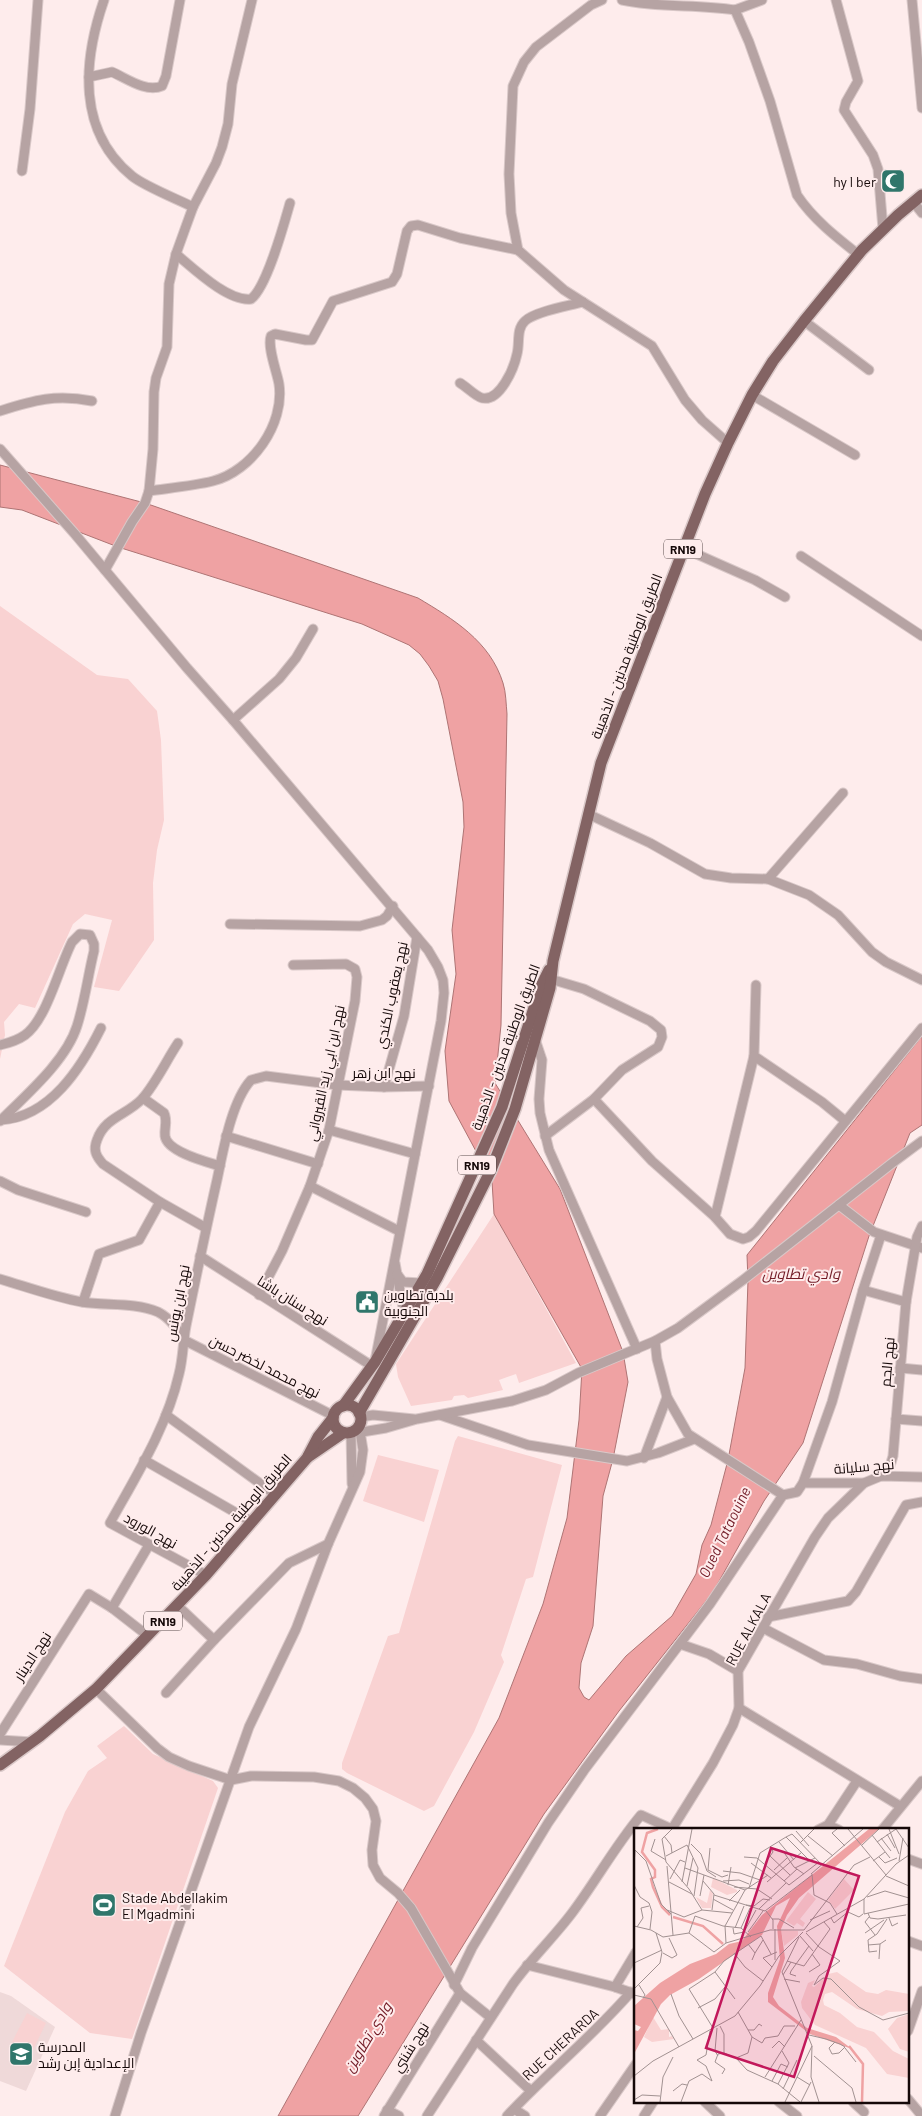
<svg xmlns="http://www.w3.org/2000/svg" width="922" height="2116" viewBox="0 0 922 2116" font-family="Barlow,Cairo,sans-serif">
<style>
.built{fill:#efd9d9}
.green{fill:#f9d2d2}
.water{fill:#efa2a3;stroke:#ae7474}
.lines{fill:none;stroke-linecap:round;stroke-linejoin:round}
.minor-casing{stroke:#d9c8c8;stroke-width:11}
.major-casing{stroke:#d9c8c8;stroke-width:14}
.minor{stroke:#b6a3a3;stroke-width:9}
.major{stroke:#836363;stroke-width:11}
.labels{text-anchor:middle;dominant-baseline:central;stroke-width:4;stroke-linejoin:round;paint-order:stroke}
.shield{fill:#feecec;stroke:#5b4c4c;stroke-width:1}
.shield-label{font-size:12px;font-weight:bold;fill:#150808}
.poi-label{font-size:14px;fill:#150808;stroke:#feecec;text-anchor:start}
.street-label{font-size:14px;fill:#150808;stroke:#feecec}
.water-label{font-size:15px;font-style:italic;fill:#721a25;stroke:#feecec}
.inset-river{fill:none;stroke:#efa2a3;stroke-width:2.5}
.inset-road{fill:none;stroke:#a19191;stroke-width:1}
.view{fill:#c2185b;fill-opacity:0.15;stroke:#c2185b;stroke-width:2.5}
.inset-edge{fill:none;stroke:#150808;stroke-width:2.5}
</style>
<rect width="100%" height="100%" fill="#feecec"/>
<polygon class="built" points="0,1992 11,1996 55,2027 26,2091 0,2081"/>
<g class="green">
<polygon points="0,606 97,675 128,679 157,711 161,740 164,820 157,850 153,883 154,940 119,991 94,987 112,920 85,914 73,924 35,1008 19,1004 4,1022 5,1035 0,1059"/>
<polygon points="494,1214 576,1363 519,1383 516,1374 499,1380 503,1390 468,1398 464,1395 454,1396 452,1400 411,1406 398,1377 396,1364"/>
<polygon points="458,1436 562,1465 533,1577 526,1579 501,1655 504,1662 474,1732 434,1806 424,1811 347,1773 342,1769 342,1763 388,1636 399,1633 455,1441"/>
<polygon points="378,1455 439,1470 424,1522 363,1501"/>
<polygon points="124,1726 153,1754 213,1781 218,1788 132,2039 90,2033 4,1966 65,1812 88,1771 107,1758 97,1746"/>
<polygon points="27,2013 46,2023 29,2058 9,2048"/>
</g>
<path class="water" d="M0 465 145 503 418 598C453 619 490 641 503 683 506 692 506 704 507 714L501 1025 495 1083 560 1189 623 1352 628 1382 613 1459 603 1496 593 1626 581 1663 579 1688 584 1697 589 1700 626 1656 672 1616 696 1574 702 1545 711 1525 728 1460 745 1368 748 1281 747 1255 922 1036V1125L910 1133 869 1236 803 1443 764 1501 713 1592 619 1711 544 1814 358 2116H278L499 1718 543 1604 567 1518 579 1420 582 1369 494 1214 492 1181 449 1101 445 1051 456 974 452 930 464 827 463 802 443 699 438 681 429 666 420 654 409 645 362 624 118 547 22 510 0 507Z"/>
<g class="lines">
<defs>
<g id="minor">
<path d="M104 0C83 61 77 131 132 176 144 186 177 199 193 207"/>
<polyline points="602,0 591,5 536,47 524,62 513,86 509,174 511,213 518,250 564,290 652,346 685,400 702,420 728,443"/>
<path d="M622 0C659 8 698 4 735 10L749 42 770 101 797 195C813 219 836 237 859 255"/>
<polyline points="836,0 858,81 846,102 844,110 873,155 878,169 883,229"/>
<polyline points="912,0 922,108"/>
<polyline points="735,10 762,0"/>
<path d="M89 77 112 72C126 78 146 93 162 86L166 76 180 0"/>
<polyline points="22,171 30,109 38,0"/>
<polyline points="914,203 922,213"/>
<path d="M176 254C193 268 228 302 251 299 267 287 284 224 290 203"/>
<polyline points="804,321 869,370"/>
<path d="M460 383C467 387 475 396 482 398 500 402 514 368 517 354 520 343 516 329 525 321 536 311 569 306 583 302"/>
<polyline points="752,395 855,455"/>
<path d="M0 411C34 400 56 394 92 401"/>
<polyline points="0,449 74,533 187,668 233,720 428,950 438,967 443,980 444,993 441,1021 376,1356"/>
<path d="M149 491C170 488 193 486 213 481 252 471 285 424 279 384 277 372 267 347 271 336L275 334 306 340H312L333 301 392 282 397 274 407 231 411 226 418 225 460 238 518 250"/>
<polyline points="683,548 755,580 785,597"/>
<polyline points="801,556 922,636"/>
<polyline points="105,570 132,522 145,503 149,491 153,449 154,392 156,378 167,347 169,284 176,254 185,229 193,207 216,163 222,147 228,124 232,84 252,0"/>
<polyline points="233,720 279,679 296,658 313,629"/>
<polyline points="588,814 650,843 705,874 731,878 768,879 809,895 838,915 872,952 886,962 922,980"/>
<polyline points="768,879 843,793"/>
<polyline points="230,924 360,926 382,920 387,916 393,906"/>
<polyline points="756,985 754,1056 822,1102 844,1120"/>
<polyline points="535,1039 542,1060 539,1099 540,1113 549,1150 637,1349"/>
<path d="M178 1043C166 1061 156 1083 142 1099 127 1115 105 1117 97 1140 93 1150 96 1156 103 1164L160 1202 206 1228"/>
<path d="M0 1045C9 1043 18 1040 25 1035 47 1019 59 967 72 942L80 934 90 935 94 944V951C88 975 85 1001 77 1026 66 1061 26 1095 0 1121"/>
<polyline points="384,1087 404,1016 417,937"/>
<path d="M143 1098 164 1113C168 1121 164 1128 165 1136 167 1152 207 1162 220 1166"/>
<polyline points="594,1099 652,1161 715,1217 730,1234 743,1239 749,1237 756,1231 922,1028"/>
<path d="M1 1120C50 1117 81 1068 101 1028"/>
<polyline points="329,1130 415,1154"/>
<polyline points="226,1136 318,1164"/>
<polyline points="545,1136 594,1099 622,1070 658,1047 662,1037 661,1030 650,1021 584,989 547,978"/>
<polyline points="0,1181 18,1190 86,1212"/>
<polyline points="310,1186 399,1231"/>
<polyline points="839,1205 874,1232 922,1248"/>
<polyline points="715,1217 754,1056"/>
<polyline points="200,1256 372,1366"/>
<polyline points="395,1263 404,1313"/>
<polyline points="397,1274 403,1282 421,1283"/>
<path d="M0 1279C27 1287 54 1297 82 1302 107 1306 134 1302 158 1312 170 1318 177 1329 184 1340L334 1416"/>
<polyline points="863,1290 906,1302"/>
<polyline points="259,1295 282,1251 310,1186 329,1130 355,1001 357,977 355,969 346,964 293,965"/>
<polyline points="83,1302 99,1254 139,1240 160,1202"/>
<polyline points="655,1341 657,1359 667,1397 688,1434 783,1495"/>
<polyline points="900,1368 922,1370"/>
<polyline points="166,1415 276,1495"/>
<polyline points="440,1415 528,1445 627,1461 658,1453 694,1439"/>
<polyline points="361,1417 373,1415 414,1419"/>
<polyline points="896,1419 922,1421"/>
<polyline points="354,1431 362,1432 386,1428 417,1419 512,1401 546,1390 578,1373 655,1341 678,1328 743,1280 891,1164 922,1141"/>
<polyline points="351,1433 352,1484"/>
<polyline points="644,1458 667,1397"/>
<polyline points="144,1460 252,1522"/>
<polyline points="881,1476 890,1466 893,1456 906,1302 917,1237 922,1226"/>
<polyline points="803,1483 832,1402 863,1290 881,1235"/>
<polyline points="783,1495 797,1492 803,1483 864,1483 881,1476 922,1477"/>
<path d="M206 1575 110 1523C136 1476 167 1427 179 1374 183 1359 183 1342 186 1326 196 1277 206 1229 217 1180 223 1152 231 1102 251 1080L266 1076 337 1085 384 1087 429 1086"/>
<polyline points="178,1606 214,1640"/>
<polyline points="112,1608 149,1545"/>
<polyline points="768,1617 848,1601 856,1592 906,1505 922,1502"/>
<polyline points="763,1628 824,1660 857,1664 900,1676 922,1679"/>
<polyline points="680,1644 709,1654 738,1671"/>
<polyline points="96,1689 157,1748 169,1757 189,1766 231,1780 251,1776 314,1777 339,1781 353,1788 365,1798 373,1809 376,1821 372,1850 373,1865 380,1878 398,1893 411,1908 460,1993 490,2017"/>
<polyline points="166,1693 214,1640 289,1563 328,1544"/>
<polyline points="739,1708 900,1806"/>
<polyline points="0,1734 89,1594 112,1608 148,1636"/>
<polyline points="0,1740 32,1742"/>
<polyline points="828,1825 839,1830"/>
<polyline points="672,1829 713,1763 733,1725 739,1708 738,1671 815,1537 828,1518 864,1483"/>
<polyline points="818,1830 828,1825 857,1781"/>
<polyline points="882,1830 922,1781"/>
<polyline points="908,1859 922,1864"/>
<polyline points="908,1941 922,1946"/>
<polyline points="527,1965 615,1987 635,1994"/>
<polyline points="454,1985 472,1948 548,1823 585,1769 710,1604 783,1495"/>
<polyline points="615,1987 636,1952"/>
<polyline points="908,2031 922,1991"/>
<polyline points="476,2040 531,2091"/>
<polyline points="908,2099 922,2116"/>
<polyline points="705,2102 720,2116"/>
<polyline points="779,2102 797,2116"/>
<polyline points="853,2102 864,2112"/>
<polyline points="514,2109 525,2116"/>
<polyline points="387,2110 399,2116"/>
<polyline points="115,2116 141,2033 249,1727 296,1629 328,1544 360,1472 363,1450 359,1425"/>
<polyline points="384,2116 460,1993"/>
<path d="M427 2116 513 1984C531 1959 554 1937 572 1913 596 1881 615 1846 641 1815L674 1830"/>
<path d="M507 2116C547 2073 593 2036 631 1992"/>
<polyline points="600,2116 636,2064"/>
<polyline points="644,2116 653,2102"/>
</g>
<g id="major">
<circle cx="347" cy="1419" r="14"/>
<polyline points="343,1406 375,1362 427,1274 502,1107 541,986 549,970"/>
<polyline points="359,1413 437,1278 491,1170 515,1109 550,988 553,961 601,763 705,494 728,443 752,395 773,361 804,321 862,250 898,215 922,195"/>
<polyline points="308,1457 343,1433"/>
<polyline points="0,1765 40,1736 96,1689 206,1575 307,1458 318,1437 333,1418"/>
</g>
</defs>
<use href="#minor" class="minor-casing"/>
<use href="#major" class="major-casing"/>
<use href="#minor" class="minor"/>
<use href="#major" class="major"/>
</g>
<defs>
<symbol id="mosque-square" viewBox="-11 -11 22 22"><rect x="-9" y="-9" width="18" height="18" rx="4" fill="#30766b" stroke="#feecec"/><path d="M3.5-4.9A6 6 0 1 0 3.5 4.9A5 5 0 1 1 3.5-4.9Z" fill="#fff"/></symbol>
<symbol id="civic-square" viewBox="-11 -11 22 22"><rect x="-9" y="-9" width="18" height="18" rx="4" fill="#30766b" stroke="#feecec"/><path d="M-.6-6.5H3V-4.5H.6V-3L4-1V1h2V6H-6V1h2V-1L-.6-3ZM-1.2 2.5V6h2.4V2.5Z" fill="#fff"/></symbol>
<symbol id="stadium-square" viewBox="-11 -11 22 22"><rect x="-9" y="-9" width="18" height="18" rx="4" fill="#30766b" stroke="#feecec"/><path d="M0-5a6.5 5 0 1 0 0 10a6.5 5 0 1 0 0-10ZM-3.5-1.8h7v3.6h-7Z" fill="#fff"/></symbol>
<symbol id="school-square" viewBox="-11 -11 22 22"><rect x="-9" y="-9" width="18" height="18" rx="4" fill="#30766b" stroke="#feecec"/><path d="M0-5L7-2L0 1L-7-2ZM-4 1L0 2.5L4 1V4Q0 6-4 4Z" fill="#fff"/></symbol>
</defs>
<g fill-rule="evenodd">
<use href="#mosque-square" x="879" y="167" width="28" height="28"/>
<use href="#civic-square" x="353" y="1288" width="28" height="28"/>
<use href="#stadium-square" x="90" y="1891" width="28" height="28"/>
<use href="#school-square" x="7" y="2040" width="28" height="28"/>
</g>
<g class="labels">
<g class="shield">
<rect x="664" y="539.5" width="38" height="19" rx="4"/>
<rect x="458" y="1155.5" width="38" height="19" rx="4"/>
<rect x="144" y="1611.5" width="38" height="19" rx="4"/>
</g>
<g class="shield-label">
<text x="683" y="549">RN19</text>
<text x="477" y="1165">RN19</text>
<text x="163" y="1621">RN19</text>
</g>
<g class="poi-label">
<text x="876" y="181" text-anchor="end">hy l ber</text>
<text x="384" y="1294">بلدية تطاوين<tspan x="384" dy="16">الجنوبية</tspan></text>
<text x="122" y="1897">Stade Abdelاakim<tspan x="122" dy="16">El Mgadmini</tspan></text>
<text x="38" y="2046">المدرسة<tspan x="38" dy="16">الإعدادية إبن رشد</tspan></text>
</g>
<g class="street-label">
<text transform="translate(626 656) rotate(-69)">الطريق الوطنية مدنين - الذهيبة</text>
<text transform="translate(391 995) rotate(-78)">نهج يعقوب الكندي</text>
<text transform="translate(505 1047) rotate(-70)">الطريق الوطنية مدنين - الذهيبة</text>
<text x="384" y="1072">نهج ابن زهر</text>
<text transform="translate(325 1073) rotate(-78)">نهج ابن ابي زيد القيرواني</text>
<text transform="translate(293 1300) rotate(32)">نهج سنان باشا</text>
<text transform="translate(177 1303) rotate(-79)">نهج ابن يونس</text>
<text transform="translate(887 1362) rotate(-85)">نهج الجم</text>
<text transform="translate(265 1366) rotate(27)">نهج محمد لخضر حسن</text>
<text transform="translate(864 1466) rotate(-5)">نهج سليانة</text>
<text transform="translate(231 1522) rotate(-49)">الطريق الوطنية مدنين - الذهيبة</text>
<text transform="translate(151 1530) rotate(29)">نهج الورود</text>
<text transform="translate(748 1629) rotate(-62)">RUE ALKALA</text>
<text transform="translate(32 1656) rotate(-57)">نهج الدينار</text>
<text transform="translate(560 2044) rotate(-43)">RUE CHERARDA</text>
<text transform="translate(410 2047) rotate(-58)">نهج شنني</text>
</g>
<g class="water-label">
<text x="801" y="1273">وادي تطاوين</text>
<text transform="translate(724 1532) rotate(-64)">Oued Tataouine</text>
<text transform="translate(367 2037) rotate(-59)">وادي تطاوين</text>
</g>
</g>
<g transform="translate(634 1828)">
<rect width="275" height="275" fill="#feecec"/>
<path d="M79 50 103 62V64L93 67 77 59ZM210 51 220 62 201 81 194 72ZM76 62 79 65 77 80H68L62 69 73 75ZM174 64 182 71 166 91 171 95 169 99 163 95 160 98 152 93ZM147 102 164 103V107L150 118ZM203 144 232 164 244 166 252 162 275 166V183L255 184 248 188 223 181 198 164 191 166 189 172 190 177 206 185 223 199 240 204 259 223 275 231V250L253 246 232 220 181 197 168 180 167 174 174 155 181 152 178 158 180 159 194 146ZM275 186V224L266 221 254 201 263 190ZM19 189 27 202 35 201V209L38 208 40 211 18 214 10 209Z" fill="#f9d2d2"/>
<path d="M235 1H245L165 70 153 87 147 101 151 130 139 169 145 178 173 200 202 209 218 221 176 206 134 174V165L146 131 143 98 156 70 142 78 128 107 65 151 36 167 27 176 0 226V202L4 203 7 199 0 196V178L26 155 56 136 82 126 95 116 108 113 128 87Z" fill="#efa2a3"/>
<path class="inset-river" d="M24 1 13 5 8 24 21 42V49L17 51 19 59 28 79 36 87M39 89 69 98 89 116M215 218 229 236 228 274"/>
<path class="inset-road" d="M38 1 28 11 32 34 55 61 68 82M203 1 198 5 211 18M214 1 252 47M255 1 265 26M262 1 275 20M162 3 175 18M253 6 261 20M238 7 256 30M30 8 37 17 38 25M174 8 199 28M247 10 257 23M21 11 17 23 32 32M145 14 160 32M243 14 262 1M166 15 180 1M57 16 67 26 73 43 82 49M53 17 64 40 60 68M228 17 245 1M76 20 74 42 88 49 94 47M0 21 12 33 27 76 37 86M149 23 160 39 170 46M32 28 53 17M136 28 156 47M110 29 123 30 155 57 185 34M245 29 251 35 263 30M176 33 152 9 158 6 188 37M239 33 251 24M265 33 269 10M117 35 137 50M131 35 139 24 137 19M0 37 1 22M33 38 39 107M51 40 111 62M161 40 181 30M140 42 153 30M89 43 106 45 126 52M177 46 229 1M178 46 180 67 196 75 203 86M252 48 275 58M36 51 46 32 51 34M69 53 80 66 78 82M89 53 105 52 115 56M150 53 163 41M35 54 58 66M48 54 58 1M133 54 168 24M0 57 6 69 15 75 18 84 16 101M94 57 97 39M53 58 59 30M100 59 123 61 138 71M115 60 126 25 152 9M80 67 131 83M66 68 70 47M233 69 251 63 275 70M79 71 99 82M230 71V86L275 76M95 73 106 62M112 77 120 78 129 71 136 72M125 81 152 55M33 82 50 89 68 82 98 85M131 83 178 47M132 83 139 92V101M214 84 225 89 229 86M234 85 236 90 244 91 272 87M61 88 89 98 107 100 117 109M235 89 231 94 241 107M197 90 200 95 214 84M255 90 258 98 264 95M138 91H145L160 100M176 92 196 83M0 98 17 102 29 109 55 105 80 124 92 115 136 102H170M91 98 111 62 134 47M91 98 92 115M3 99 9 90 7 80 15 78M99 100 100 106 110 104 122 82M101 100 110 78M107 100 116 80M141 101V132M170 102 220 37 236 29M114 104 129 83M172 104 230 71 262 36 275 27M55 105 61 88M172 105 185 119 206 133 185 148 180 157 189 150 197 151 225 179 249 192 275 185M231 105 250 92M166 108 179 123M165 109 148 144 178 218 177 249 185 274M114 116 121 125 118 132M234 117 246 116 252 112M243 123 235 124 234 112 243 106 253 91M29 125 38 130 43 127 35 110M100 125 111 139 129 153M121 125 129 112M245 131 246 116M153 133 170 138 196 101 190 94M0 135 28 122M138 139 129 130 143 124M81 144 90 133 127 108 137 126M175 144 186 137 178 126M149 147 157 134M162 148 156 146 157 143 175 118M150 151 166 154M5 157 11 167 9 170M0 161 26 135 28 124 22 105M37 166 45 188 59 211M0 167 17 171 45 219M64 180 81 171 91 159M86 198 90 206V225L102 230 113 242 144 256 166 274M79 200 55 161 81 144 101 171M83 200 81 223 84 228M114 202H120L125 196 128 198M175 207 192 211 206 216 211 219 205 225 198 226 195 220 201 214M118 209 128 215 131 210 144 208 150 198H161M138 220 145 213 151 219M211 220 222 234M180 228 218 260 222 274M102 230 114 225 118 209 104 184M88 246 91 241 81 234 84 226 90 225M0 248 19 233 101 188 126 158 145 128 169 104M131 249 167 192M163 249 176 257M138 253 147 236 154 239M144 256 155 235 148 223M149 261 163 232M39 263 48 256 53 257M0 272 8 267 26 268M26 274 29 249 39 229M47 274 55 253 68 246 78 253 72 238 63 232 72 227 76 203M151 274 178 218M167 274 177 254"/>
<path class="view" d="M137 20 225 48 160 249 72 220Z"/>
<rect width="275" height="275" class="inset-edge"/>
</g>
</svg>
